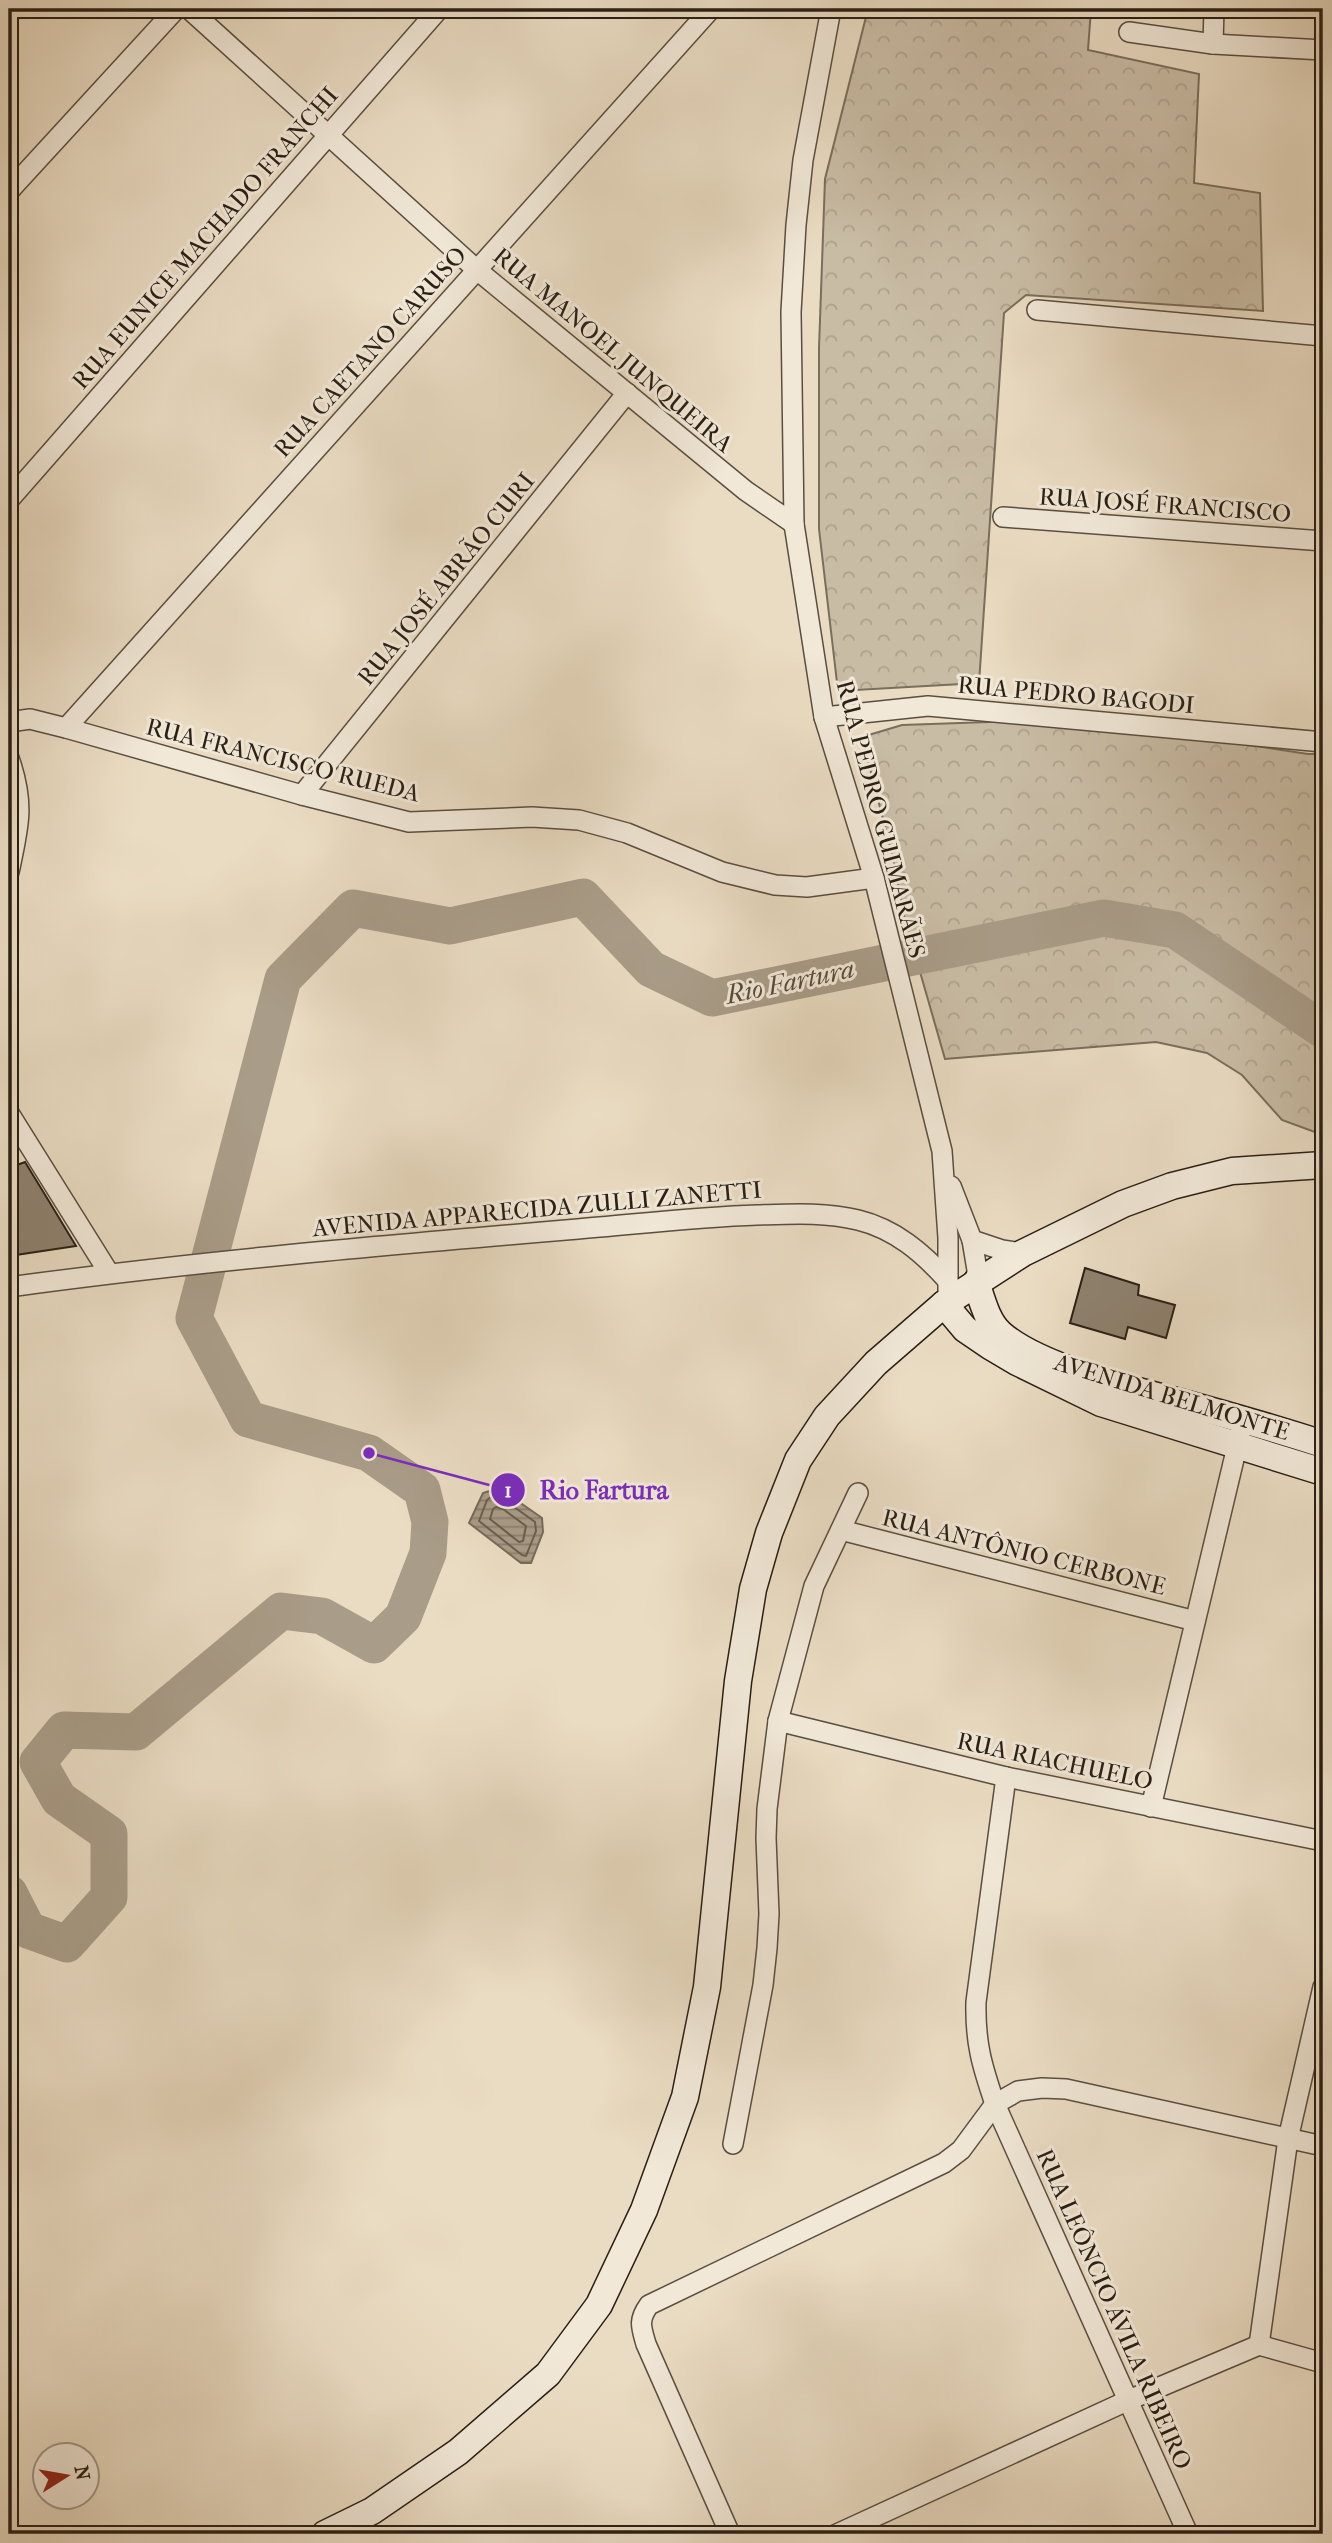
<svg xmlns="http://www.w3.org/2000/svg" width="1332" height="2543" viewBox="0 0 1332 2543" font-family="'IM FELL French Canon',serif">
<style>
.forest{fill:url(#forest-crowns);stroke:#7a6e5c;stroke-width:2}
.water{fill:url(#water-rules);stroke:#766a5a;stroke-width:2}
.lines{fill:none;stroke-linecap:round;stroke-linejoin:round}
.shore{stroke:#6a5e4e;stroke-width:2}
.river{stroke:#a99c88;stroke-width:37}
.building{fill:#8e816f;stroke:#2a1f14;stroke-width:2}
.street-casing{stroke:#5a4e40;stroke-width:22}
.secondary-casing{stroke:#2a1f14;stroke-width:29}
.street{stroke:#f1e8d8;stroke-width:19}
.secondary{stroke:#f1e8d8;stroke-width:26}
.labels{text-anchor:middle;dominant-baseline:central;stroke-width:6;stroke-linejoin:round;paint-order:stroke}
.street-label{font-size:24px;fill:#2a1f14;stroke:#f1e8d8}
.water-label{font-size:26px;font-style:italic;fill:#564b3d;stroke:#f1e8d8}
.leader{fill:none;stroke:#7b2cbf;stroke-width:2.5}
.callout-dot{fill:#7b2cbf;stroke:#f1e8d8;stroke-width:2.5}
.mark-label{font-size:21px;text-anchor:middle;font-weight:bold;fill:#fff}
.callout-label{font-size:26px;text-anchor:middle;font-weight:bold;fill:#7b2cbf;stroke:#f1e8d8;stroke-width:6;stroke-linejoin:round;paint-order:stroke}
</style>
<defs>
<pattern id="forest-crowns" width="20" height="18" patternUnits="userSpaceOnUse" patternTransform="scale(1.75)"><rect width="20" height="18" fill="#c9bca5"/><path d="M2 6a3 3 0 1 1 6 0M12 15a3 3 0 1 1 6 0" fill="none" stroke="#ada18d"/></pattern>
<pattern id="water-rules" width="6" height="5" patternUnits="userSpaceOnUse" patternTransform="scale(1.75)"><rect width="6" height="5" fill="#a99c88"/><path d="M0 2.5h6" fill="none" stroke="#8a7f6e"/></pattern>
</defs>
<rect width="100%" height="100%" fill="#eadcc3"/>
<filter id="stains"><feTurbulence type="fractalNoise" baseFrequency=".00286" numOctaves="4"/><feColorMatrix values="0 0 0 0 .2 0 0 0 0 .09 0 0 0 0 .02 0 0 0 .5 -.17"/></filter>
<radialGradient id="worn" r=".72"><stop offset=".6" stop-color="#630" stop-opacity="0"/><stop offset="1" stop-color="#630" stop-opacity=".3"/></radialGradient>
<g class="forest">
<polygon points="868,9 1091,9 1088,50 1199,74 1194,183 1260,193 1263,311 1026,295 1004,313 979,683 838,691 819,529 819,348 825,179"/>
<polygon points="1075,719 1308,754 1323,754 1323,1135 1282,1120 1242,1075 1207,1053 1156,1042 945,1059 904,916 893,858 862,737 902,725"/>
</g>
<polygon class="water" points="492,1490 509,1495 542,1518 543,1532 531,1563 521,1563 469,1523 483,1493"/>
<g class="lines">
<g class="shore">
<polygon points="491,1497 506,1501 535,1522 536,1531 526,1556 522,1555 479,1521 487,1500"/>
<polygon points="496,1507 503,1509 526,1526 523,1541 519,1542 490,1519 493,1509"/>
</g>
<polyline class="river" points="9,1893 28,1930 67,1944 109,1897 109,1834 59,1799 38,1762 64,1730 136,1732 281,1611 322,1616 374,1645 403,1617 428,1553 430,1522 422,1490 369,1453 248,1419 194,1318 283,979 353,908 450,926 583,897 651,969 712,998 1104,918 1175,930 1323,1030"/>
</g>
<g class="building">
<polygon points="25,1162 47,1198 76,1246 9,1256 9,1168"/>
<polygon points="1085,1268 1139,1285 1138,1295 1175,1305 1166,1338 1128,1327 1125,1339 1070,1323"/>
</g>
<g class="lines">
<defs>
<g id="street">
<polyline points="189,9 477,270 746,491 794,524"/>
<polyline points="831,9 803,160 796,225 791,312 794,524 824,717 874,878 942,1151 948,1238 948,1295 944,1304"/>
<polyline points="1129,32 1213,44 1323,50"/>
<polyline points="1213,44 1214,9"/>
<polyline points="9,191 176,9"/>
<polyline points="1037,310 1323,336"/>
<polyline points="9,500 439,9"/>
<polyline points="1003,517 1323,541"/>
<polyline points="824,717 928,706 1323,742"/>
<polyline points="9,722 30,719 66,728 302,795 409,822 532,817 579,820 627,833 722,872 775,885 807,887 874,878"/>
<polyline points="66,728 711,9"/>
<path d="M9 758C25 804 19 826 9 872"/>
<polyline points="302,795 627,393"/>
<polyline points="9,1113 109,1273"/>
<polyline points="951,1186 972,1240 1002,1250 1023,1253"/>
<polyline points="972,1240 977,1270 976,1282"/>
<path d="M9 1287C198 1261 388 1245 578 1229 638 1224 698 1217 757 1215 792 1214 824 1212 858 1220 895 1229 923 1253 948 1281"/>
<polyline points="841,1530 1195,1621"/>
<polyline points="778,1721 1006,1777 1323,1841"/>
<path d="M1006 1777 976 2002C975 2043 982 2066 995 2104L1188 2534"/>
<polyline points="1151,1807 1240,1434"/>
<polyline points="733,2144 763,1985 767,1948 769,1914 766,1838 767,1809 778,1721 814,1586 858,1493"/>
<polyline points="1259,2345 1288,2139 1323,1987"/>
<polyline points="1259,2345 1323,2363"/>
<path d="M730 2534 646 2344C641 2327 638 2320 649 2305L944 2163 961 2150 995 2104 1018 2091 1042 2088 1066 2089 1323 2146"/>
<polyline points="837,2534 1129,2400 1259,2345"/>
</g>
<g id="secondary">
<path d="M976 1282C982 1300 987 1322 1001 1334 1039 1367 1130 1389 1180 1402 1228 1415 1276 1429 1323 1444"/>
<polyline points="944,1304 965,1329 990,1346 1017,1362 1101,1403 1323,1472"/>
<polyline points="325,2534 372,2511 458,2452 548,2374 599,2305 644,2210 685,2097 707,1987 738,1681 753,1589 769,1533 798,1460 827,1416 876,1363 944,1304 1023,1253 1123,1204 1172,1186 1232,1171 1323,1165"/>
</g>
</defs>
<use href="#street" class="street-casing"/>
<use href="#secondary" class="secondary-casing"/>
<use href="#street" class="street"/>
<use href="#secondary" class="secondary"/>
</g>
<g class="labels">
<g class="street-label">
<text transform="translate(205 238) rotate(-49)">RUA EUNICE MACHADO FRANCHI</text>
<text transform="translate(613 350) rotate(40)">RUA MANOEL JUNQUEIRA</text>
<text transform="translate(370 352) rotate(-48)">RUA CAETANO CARUSO</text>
<text transform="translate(1165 505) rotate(4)">RUA JOSÉ FRANCISCO</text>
<text transform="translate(446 579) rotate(-51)">RUA JOSÉ ABRÃO CURI</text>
<text transform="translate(1076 695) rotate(5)">RUA PEDRO BAGODI</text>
<text transform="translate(283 760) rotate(14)">RUA FRANCISCO RUEDA</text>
<text transform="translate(881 819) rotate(75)">RUA PEDRO GUIMARÃES</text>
<text transform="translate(537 1209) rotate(-5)">AVENIDA APPARECIDA ZULLI ZANETTI</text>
<text transform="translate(1172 1397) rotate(17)">AVENIDA BELMONTE</text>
<text transform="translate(1024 1552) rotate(14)">RUA ANTÔNIO CERBONE</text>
<text transform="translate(1055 1761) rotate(12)">RUA RIACHUELO</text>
<text transform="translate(1114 2309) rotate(66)">RUA LEÔNCIO ÁVILA RIBEIRO</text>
</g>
<g class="water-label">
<text transform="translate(790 982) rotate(-12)">Rio Fartura</text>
</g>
</g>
<path class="leader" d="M369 1453L508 1490"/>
<g class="callout-dot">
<circle cx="369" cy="1453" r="7"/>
<circle cx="508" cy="1490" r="18"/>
</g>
<g class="mark-label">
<text x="508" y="1497">1</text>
</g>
<g class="callout-label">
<text x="604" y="1499">Rio Fartura</text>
</g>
<rect width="1332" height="2543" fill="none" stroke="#eadcc3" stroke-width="35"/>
<rect x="10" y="10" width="1311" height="2522" fill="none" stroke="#2a1f14" stroke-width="3.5"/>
<rect x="18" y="18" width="1297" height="2508" fill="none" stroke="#2a1f14" stroke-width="2"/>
<g transform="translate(66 2476) rotate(79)"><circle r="33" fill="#f1e8d8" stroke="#a1988a" stroke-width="2"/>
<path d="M0-5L12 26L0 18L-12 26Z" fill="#8f2418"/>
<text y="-10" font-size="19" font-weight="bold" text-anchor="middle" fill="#2a1f14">N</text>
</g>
<rect width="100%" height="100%" filter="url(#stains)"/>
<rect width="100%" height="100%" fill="url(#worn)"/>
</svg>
